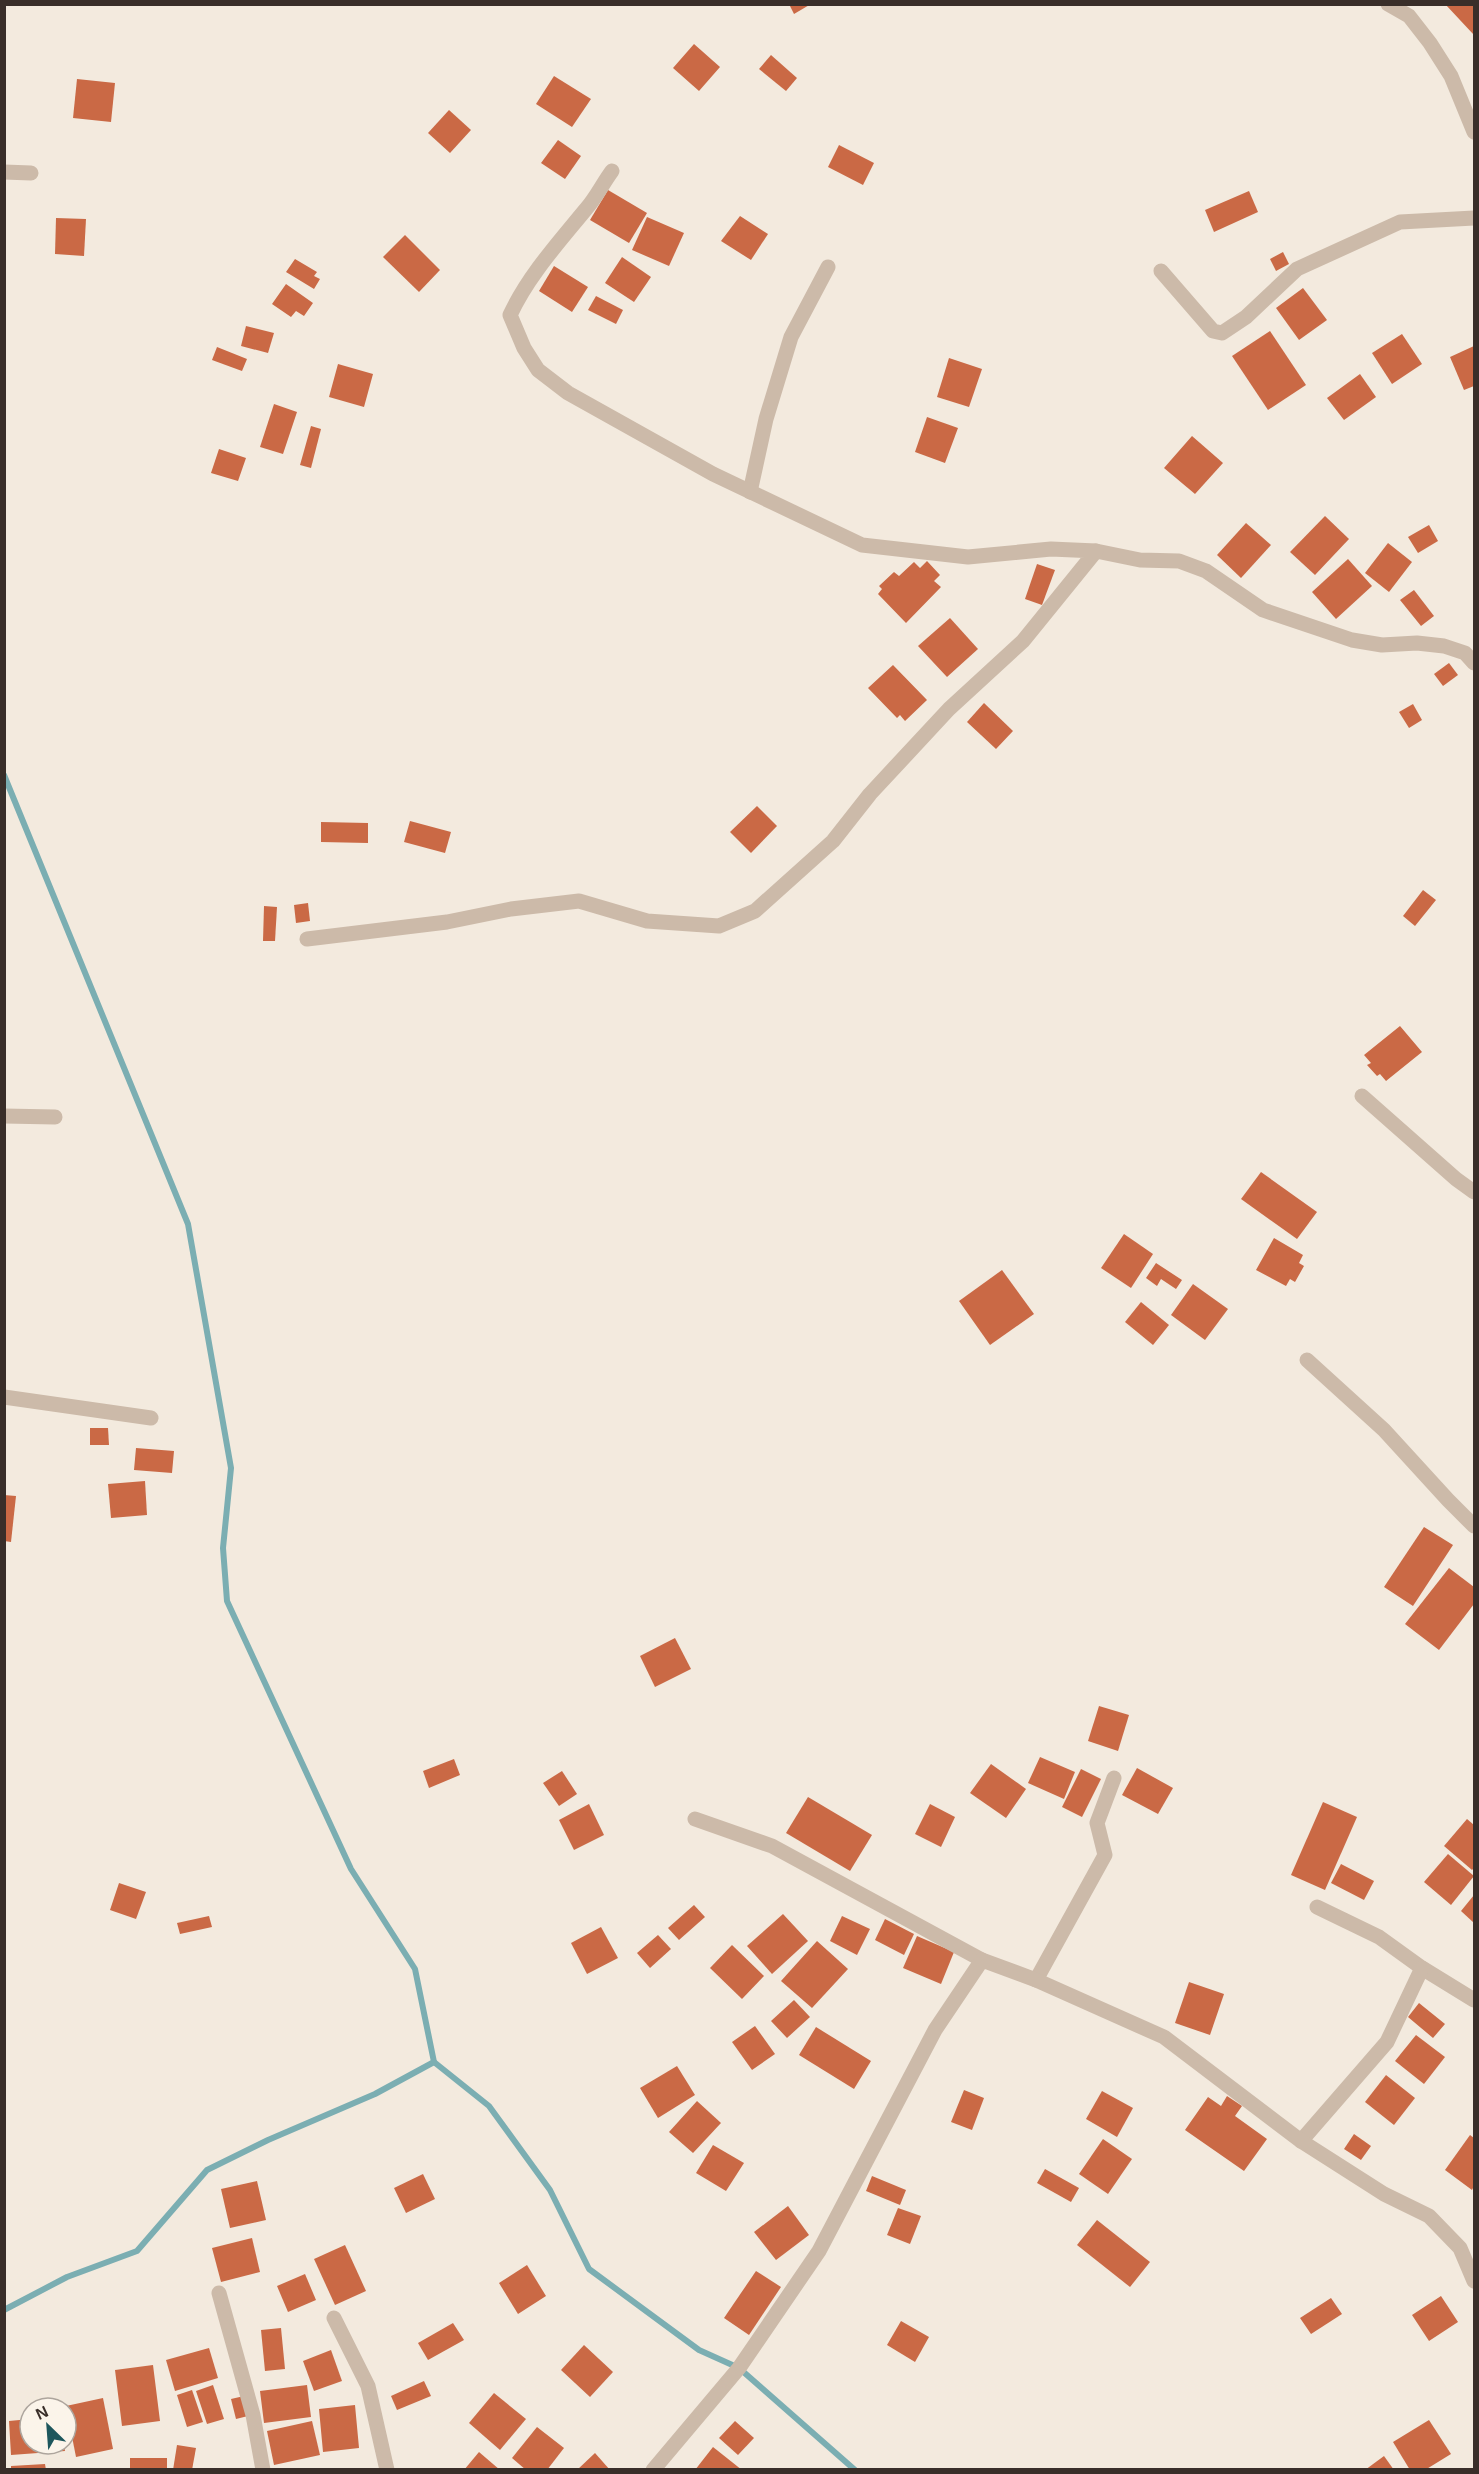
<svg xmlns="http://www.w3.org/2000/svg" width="1479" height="2474" viewBox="0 0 1479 2474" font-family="Arial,sans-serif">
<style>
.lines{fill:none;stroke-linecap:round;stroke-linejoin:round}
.stream{stroke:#7baeb2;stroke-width:6}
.building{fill:#ca6945}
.minor{stroke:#ccbaa9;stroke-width:15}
</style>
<rect width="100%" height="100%" fill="#f3eade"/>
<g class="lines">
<g class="stream">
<polyline points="4,775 188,1224 231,1468 223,1548 227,1601 351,1869 415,1969 434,2062 489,2106 550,2190 589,2269 699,2350 739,2368 855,2470"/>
<polyline points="4,2310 67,2277 137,2251 207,2170 268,2140 375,2094 434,2062"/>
</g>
</g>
<g class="building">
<polygon points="789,4 811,4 794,14"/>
<polygon points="1445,4 1474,4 1474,35"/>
<polygon points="694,44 720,67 699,91 673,68"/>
<polygon points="771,55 797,78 786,91 759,69"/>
<polygon points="554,76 591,99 572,127 536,104"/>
<polygon points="77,79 115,83 111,122 73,118"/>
<polygon points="449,110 471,130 450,153 428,133"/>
<polygon points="558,140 581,156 565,179 541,163"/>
<polygon points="839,145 874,163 863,185 828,167"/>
<polygon points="608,190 647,213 629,243 590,220"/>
<polygon points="1249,191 1258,212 1214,232 1205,210"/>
<polygon points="740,216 768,234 751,260 721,241"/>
<polygon points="647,217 684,233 669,266 632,250"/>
<polygon points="56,218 86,219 84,256 55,254"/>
<polygon points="405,235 440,270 419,292 383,257"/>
<polygon points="1283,252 1289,264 1276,271 1270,259"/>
<polygon points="622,257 651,277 634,302 605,283"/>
<polygon points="295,259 317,272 314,276 320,279 314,289 286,272"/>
<polygon points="554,266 588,287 572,312 539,291"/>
<polygon points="286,284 313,303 304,316 296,311 291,317 272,304"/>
<polygon points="1303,288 1327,320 1299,340 1276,308"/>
<polygon points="596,296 623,310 616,324 588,310"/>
<polygon points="246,326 274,333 268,353 241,346"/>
<polygon points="1270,331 1306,385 1268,410 1232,356"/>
<polygon points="1402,334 1422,364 1392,384 1372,353"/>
<polygon points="1474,346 1474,386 1464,390 1450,357"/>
<polygon points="217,347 247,359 242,371 212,360"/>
<polygon points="949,358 982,369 969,407 937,397"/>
<polygon points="338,364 373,374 364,407 329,397"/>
<polygon points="1360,374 1376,397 1344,420 1327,398"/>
<polygon points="274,404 297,412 283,454 260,447"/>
<polygon points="927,417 958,428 945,463 915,452"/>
<polygon points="311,426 321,429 311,468 300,465"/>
<polygon points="1192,436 1223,463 1195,494 1164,468"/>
<polygon points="219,449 246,458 238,481 211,473"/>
<polygon points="1325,516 1349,539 1315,575 1290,552"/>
<polygon points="1246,523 1271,545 1241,578 1217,555"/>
<polygon points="1429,525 1438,541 1418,553 1408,537"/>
<polygon points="1388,543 1412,562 1389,592 1365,573"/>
<polygon points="1348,559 1372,586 1336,619 1312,592"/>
<polygon points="927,561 940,575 934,581 941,587 906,623 878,594 882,589 879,586 894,572 899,576 914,562 920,568"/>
<polygon points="1037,564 1055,570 1042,605 1025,599"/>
<polygon points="1414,590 1434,616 1421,626 1400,600"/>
<polygon points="950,618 978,649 947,677 918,646"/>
<polygon points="1449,663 1458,675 1443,686 1434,674"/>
<polygon points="893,665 927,700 905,721 900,715 897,718 868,688"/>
<polygon points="984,703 1013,731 996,749 967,722"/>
<polygon points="1413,704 1422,720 1409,728 1399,712"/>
<polygon points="757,806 777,826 751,853 730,832"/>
<polygon points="410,821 451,832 445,853 404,842"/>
<polygon points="321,822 368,823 368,843 321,842"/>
<polygon points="1423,890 1436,900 1415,926 1403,916"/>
<polygon points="308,903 310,921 296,923 294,905"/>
<polygon points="264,906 277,907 275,941 263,941"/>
<polygon points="1400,1026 1422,1052 1386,1081 1380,1074 1377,1076 1367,1065 1371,1063 1364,1055"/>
<polygon points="1261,1172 1317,1212 1297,1239 1241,1199"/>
<polygon points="1124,1234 1153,1254 1131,1288 1101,1268"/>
<polygon points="1274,1238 1303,1255 1299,1263 1304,1266 1295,1282 1290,1279 1286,1286 1256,1270"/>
<polygon points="1156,1263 1182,1280 1176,1289 1161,1279 1157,1286 1146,1278"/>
<polygon points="1002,1270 1034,1314 990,1345 959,1301"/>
<polygon points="1193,1284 1228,1309 1205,1340 1171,1315"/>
<polygon points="1141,1302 1169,1325 1153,1345 1125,1322"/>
<polygon points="90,1428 108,1428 109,1445 90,1445"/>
<polygon points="136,1448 174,1451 172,1473 134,1470"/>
<polygon points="145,1481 147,1515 111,1518 108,1484"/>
<polygon points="4,1495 16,1496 11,1542 4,1541"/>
<polygon points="1424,1527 1453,1545 1413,1606 1384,1587"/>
<polygon points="1449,1568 1474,1587 1474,1604 1439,1650 1405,1624"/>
<polygon points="675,1638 691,1669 655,1687 640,1656"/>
<polygon points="1099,1706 1129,1715 1118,1751 1088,1741"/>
<polygon points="1040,1757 1075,1772 1064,1799 1028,1783"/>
<polygon points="454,1759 460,1775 429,1788 423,1771"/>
<polygon points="991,1764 1026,1789 1006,1818 970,1793"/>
<polygon points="1137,1768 1173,1788 1158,1814 1122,1795"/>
<polygon points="1081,1769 1101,1779 1082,1817 1062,1807"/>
<polygon points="562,1771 577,1794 559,1806 543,1783"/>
<polygon points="808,1797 872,1835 850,1871 786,1833"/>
<polygon points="1323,1802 1357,1817 1325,1890 1291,1875"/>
<polygon points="589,1804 604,1835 574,1850 559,1820"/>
<polygon points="930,1804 955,1817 941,1847 915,1834"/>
<polygon points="1467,1819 1474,1825 1474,1868 1472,1870 1444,1846"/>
<polygon points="1448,1854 1474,1876 1451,1905 1424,1882"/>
<polygon points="1341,1864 1374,1881 1364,1900 1331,1883"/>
<polygon points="119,1883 146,1892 136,1919 110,1910"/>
<polygon points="1474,1895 1474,1923 1461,1911"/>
<polygon points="694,1905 705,1917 679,1940 668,1928"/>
<polygon points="783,1914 808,1941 772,1974 747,1946"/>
<polygon points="209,1916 212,1927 180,1934 177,1923"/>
<polygon points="842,1916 870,1929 857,1955 830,1941"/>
<polygon points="885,1919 914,1934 904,1955 875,1940"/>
<polygon points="601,1927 618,1958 587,1974 571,1943"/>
<polygon points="658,1935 671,1949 650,1968 637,1953"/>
<polygon points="917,1936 954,1952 941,1984 903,1968"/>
<polygon points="817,1941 848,1969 812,2008 781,1981"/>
<polygon points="732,1945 764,1976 742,1999 710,1968"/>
<polygon points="1189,1982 1224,1994 1210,2035 1175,2023"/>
<polygon points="794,2000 810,2017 787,2038 771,2021"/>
<polygon points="1419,2003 1445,2024 1433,2038 1408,2017"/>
<polygon points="755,2026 775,2054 752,2070 732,2042"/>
<polygon points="816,2027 871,2061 854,2089 799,2055"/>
<polygon points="1416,2035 1445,2057 1424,2084 1395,2061"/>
<polygon points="677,2066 695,2095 658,2118 640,2088"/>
<polygon points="1386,2075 1415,2098 1394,2125 1365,2102"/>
<polygon points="964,2090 984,2098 972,2130 951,2122"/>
<polygon points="1102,2091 1133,2108 1117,2137 1086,2119"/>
<polygon points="1227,2096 1242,2106 1235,2116 1267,2139 1244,2171 1185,2130 1208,2097 1221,2106"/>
<polygon points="697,2101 721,2123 693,2153 669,2132"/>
<polygon points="1354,2134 1371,2146 1361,2160 1344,2149"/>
<polygon points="1470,2135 1474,2138 1474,2186 1472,2190 1445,2170"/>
<polygon points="1103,2139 1132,2159 1108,2194 1079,2174"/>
<polygon points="713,2145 744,2163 726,2191 696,2173"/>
<polygon points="1045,2169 1079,2188 1071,2202 1037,2183"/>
<polygon points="423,2174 435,2199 406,2213 394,2188"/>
<polygon points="872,2176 906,2190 900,2205 866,2191"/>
<polygon points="257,2181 266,2220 230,2228 221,2189"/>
<polygon points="788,2206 809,2235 776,2260 754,2232"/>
<polygon points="898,2208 921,2216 910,2244 887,2235"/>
<polygon points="1097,2220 1150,2262 1130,2287 1077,2245"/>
<polygon points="252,2238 260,2272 221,2282 212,2248"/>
<polygon points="345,2245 366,2291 335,2305 314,2259"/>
<polygon points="527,2265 546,2296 518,2314 499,2283"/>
<polygon points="756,2271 781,2287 749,2335 724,2318"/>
<polygon points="305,2274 316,2300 288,2312 277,2286"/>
<polygon points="1441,2296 1458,2322 1429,2341 1412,2315"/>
<polygon points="1331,2298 1342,2314 1311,2334 1300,2318"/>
<polygon points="901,2321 929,2337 915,2362 887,2345"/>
<polygon points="453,2323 464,2340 428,2360 418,2343"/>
<polygon points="281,2328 285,2369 265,2371 261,2330"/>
<polygon points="584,2345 613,2372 590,2397 561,2370"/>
<polygon points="209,2348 218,2378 175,2391 166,2360"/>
<polygon points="331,2350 342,2381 314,2391 303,2361"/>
<polygon points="153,2365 160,2421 122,2426 115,2370"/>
<polygon points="424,2381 431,2396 397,2410 391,2396"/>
<polygon points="213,2385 224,2419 207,2424 196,2391"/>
<polygon points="307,2385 311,2417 264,2423 260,2391"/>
<polygon points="192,2390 203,2422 187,2427 177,2395"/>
<polygon points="494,2393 526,2419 500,2450 469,2423"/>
<polygon points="244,2396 248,2416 236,2419 231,2399"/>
<polygon points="103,2398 113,2449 76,2457 66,2406"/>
<polygon points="355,2405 359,2448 323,2452 319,2409"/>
<polygon points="30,2419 30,2444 64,2444 65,2451 11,2455 9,2421"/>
<polygon points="1429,2420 1451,2454 1425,2470 1410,2470 1393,2442"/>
<polygon points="312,2421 320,2455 274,2465 267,2431"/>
<polygon points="735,2421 754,2438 738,2455 719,2438"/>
<polygon points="537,2427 564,2448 547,2470 526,2470 512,2458"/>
<polygon points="177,2445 196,2448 192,2470 173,2470"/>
<polygon points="713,2447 742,2470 695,2470"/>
<polygon points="479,2452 500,2470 464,2470"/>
<polygon points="595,2453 610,2470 577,2470"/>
<polygon points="1384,2456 1394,2470 1365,2470"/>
<rect x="130" y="2458" width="37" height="12"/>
<polygon points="45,2464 46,2470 11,2470 11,2466"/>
</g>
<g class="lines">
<g class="minor">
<polyline points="1388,4 1409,16 1430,43 1451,76 1474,132"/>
<polyline points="4,172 31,173"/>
<polyline points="1161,271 1213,331 1222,333 1246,317 1297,269 1400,222 1474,218"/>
<polyline points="750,492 766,419 791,337 828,267"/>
<polyline points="1096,551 1140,560 1179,561 1206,571 1263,610 1352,640 1382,645 1417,643 1444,646 1465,653 1474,663"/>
<path d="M307 939 447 922 511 909 579 901 647 921 719 926 755 911 833 841 870 794 949 709 1023 641 1096 551 1051 549 968 557 862 545 713 474 568 393 538 370 524 348 510 315C528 276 559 242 586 209 596 198 603 183 612 171"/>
<polyline points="1362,1096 1456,1179 1474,1192"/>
<polyline points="4,1116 55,1117"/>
<polyline points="1307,1360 1384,1430 1448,1500 1474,1526"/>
<polyline points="4,1397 151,1418"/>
<polyline points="695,1819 772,1846 982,1960"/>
<polyline points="1317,1907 1379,1937 1422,1968 1474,2000"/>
<polyline points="1036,1980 1105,1855 1097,1823 1114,1778"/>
<polyline points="1301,2141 1387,2042 1422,1968"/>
<polyline points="219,2293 253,2415 263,2470"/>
<polyline points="334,2318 368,2386 387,2470"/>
<polyline points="653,2470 739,2368 819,2251 935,2030 982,1960 1036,1980 1164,2037 1301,2141 1384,2194 1429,2216 1460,2248 1474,2281"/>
</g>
</g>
<rect width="1479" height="2474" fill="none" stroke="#392e29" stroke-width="12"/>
<g transform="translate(48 2426) rotate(335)"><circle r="28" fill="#fbf4ea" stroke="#ada59d" stroke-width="1.5"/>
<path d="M0-4.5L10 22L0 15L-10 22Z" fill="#1d565c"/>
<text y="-9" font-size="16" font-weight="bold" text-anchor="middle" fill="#392e29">N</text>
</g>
</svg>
